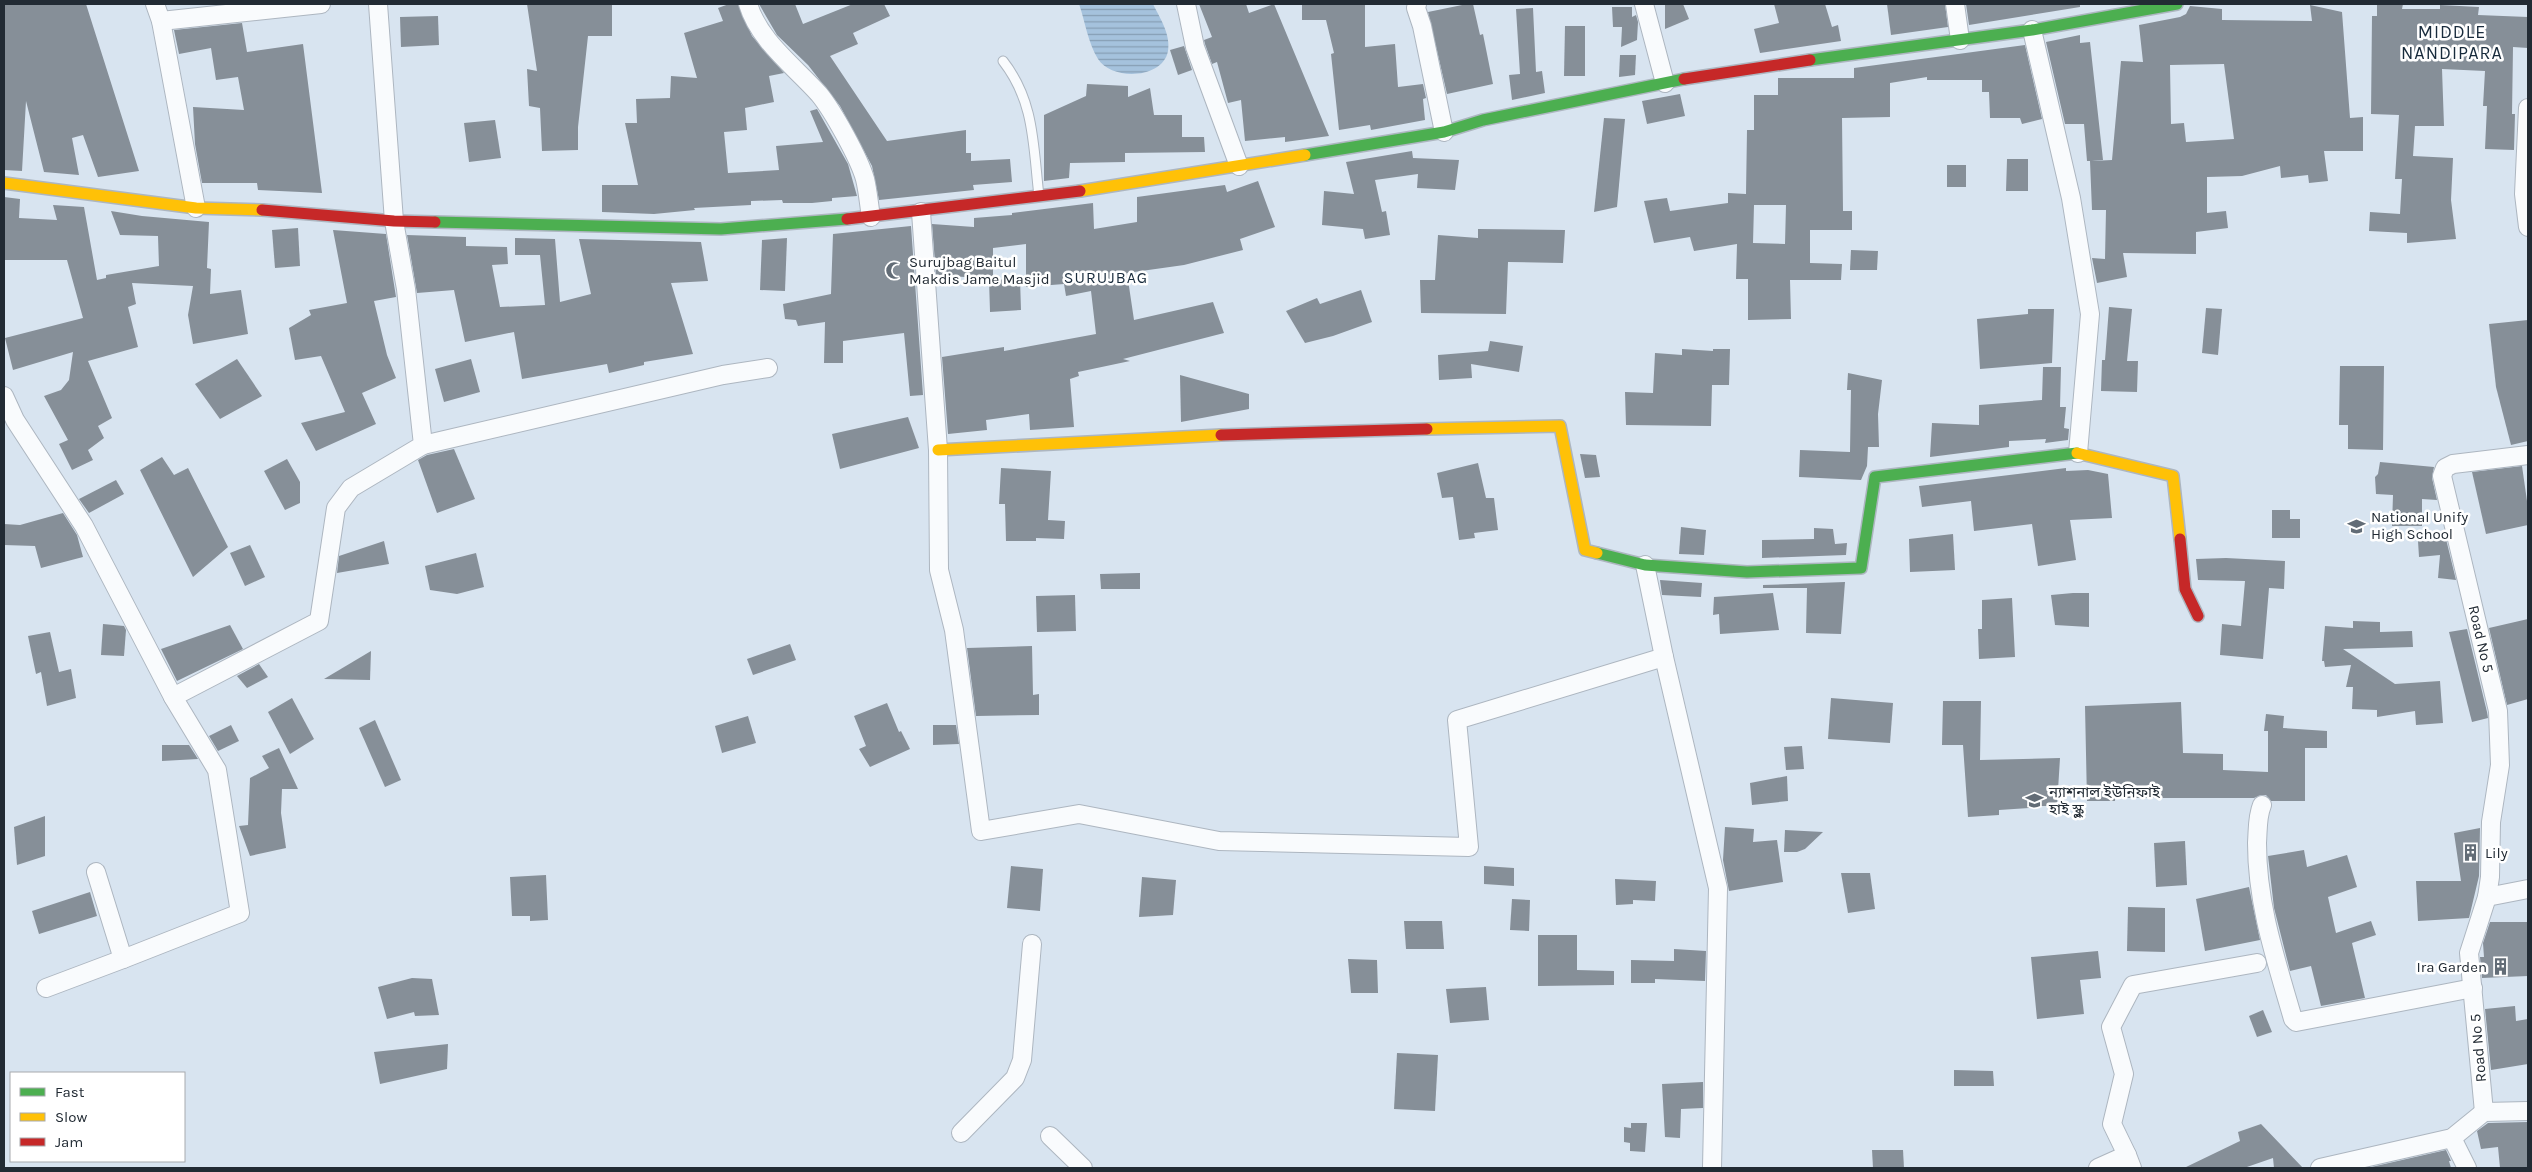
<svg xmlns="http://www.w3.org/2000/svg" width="2532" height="1172" viewBox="0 0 2532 1172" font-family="Karla,'Noto Sans Bengali',sans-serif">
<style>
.water{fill:url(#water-rules)}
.building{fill:#868f98;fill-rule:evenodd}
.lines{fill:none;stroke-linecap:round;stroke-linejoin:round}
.lane-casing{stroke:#adb6c0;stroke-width:11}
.street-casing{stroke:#adb6c0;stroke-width:20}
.fast-casing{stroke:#adb6c0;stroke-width:14}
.slow-casing{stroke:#adb6c0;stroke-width:14}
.jam-casing{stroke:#adb6c0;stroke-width:14}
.lane{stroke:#f9fbfd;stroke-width:9}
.street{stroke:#f9fbfd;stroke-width:18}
.fast{stroke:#4caf50;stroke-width:11}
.slow{stroke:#ffc107;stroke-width:11}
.jam{stroke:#c62828;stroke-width:11}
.labels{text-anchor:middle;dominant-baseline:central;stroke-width:5;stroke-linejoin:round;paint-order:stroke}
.poi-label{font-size:15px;fill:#222b34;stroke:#fff;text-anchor:start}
.street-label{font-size:15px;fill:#222b34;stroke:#fff}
.neighbourhood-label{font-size:16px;letter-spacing:1px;fill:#182b3c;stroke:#fff}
.quarter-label{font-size:18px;letter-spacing:1px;fill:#182b3c;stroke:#fff}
</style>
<defs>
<pattern id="water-rules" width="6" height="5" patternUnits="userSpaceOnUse" patternTransform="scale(1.25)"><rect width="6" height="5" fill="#a5c2dd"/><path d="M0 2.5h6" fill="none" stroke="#869eb4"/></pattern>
</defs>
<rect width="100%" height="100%" fill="#d8e4f0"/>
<path class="water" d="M1079 4H1153C1160 18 1171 35 1168 51 1163 79 1112 81 1098 59 1088 43 1085 21 1079 4Z"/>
<g class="building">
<polygon points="4,4 86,4 139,171 98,177 83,135 72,138 79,175 44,172 26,101 22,171 4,170"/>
<polygon points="527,4 612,4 612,36 588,36 578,127 578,150 542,151 540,108 529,106 527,69 537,71"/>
<polygon points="729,4 738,4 752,36 784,73 769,76 774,102 745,108 747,130 724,132 728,173 779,170 776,146 823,142 810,111 817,109 848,164 857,196 832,198 832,201 812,203 783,203 782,200 751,201 751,205 694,208 695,210 654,214 602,212 602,185 638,185 625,123 637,123 636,99 670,98 671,76 697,78 684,33 723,21 718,8"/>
<polygon points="759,4 795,4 803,24 853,4 884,4 890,16 853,33 858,44 830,56 887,141 966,130 966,153 971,153 971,161 1010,159 1012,182 973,185 974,190 879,200 872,166 840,106 808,65 777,35"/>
<polygon points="1199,4 1246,4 1249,13 1274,4 1329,136 1285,142 1285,137 1245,141 1241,100 1228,103 1217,62 1212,64 1205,44 1204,40 1212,37"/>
<polygon points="1302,4 1365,4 1365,47 1395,44 1398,87 1423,84 1426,98 1423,99 1425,120 1371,130 1370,125 1339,130 1331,54 1334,53 1326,20 1302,20"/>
<polygon points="1467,4 1473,4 1480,35 1483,34 1493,84 1447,94 1428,12"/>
<polygon points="1665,4 1683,4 1689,19 1665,29"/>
<polygon points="1774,4 1825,4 1832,27 1838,25 1841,41 1760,53 1754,29 1779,23"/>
<polygon points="1887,4 1945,4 1948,27 1891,35"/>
<polygon points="1966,4 2080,4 2080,7 1969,25"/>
<polygon points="2377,4 2403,4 2402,9 2440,9 2440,5 2479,7 2478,15 2528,17 2528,48 2513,47 2512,114 2515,114 2514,150 2485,149 2487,106 2483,106 2485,71 2442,69 2444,126 2415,126 2413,156 2453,158 2451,200 2456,239 2407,243 2407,233 2369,231 2370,212 2400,214 2402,179 2395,179 2399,115 2371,114 2372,16 2377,16"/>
<path d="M2310 5 2342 12 2350 118 2363 117V151H2324L2328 181 2309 183 2308 175 2281 178 2280 166 2242 176 2207 177V213L2226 211 2228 228 2196 232V254L2123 253 2127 277 2097 283 2092 258 2105 259 2106 210H2092L2090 161H2087L2084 124H2065L2046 42 2080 35V43L2090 42 2103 160 2092 161 2112 160 2121 61 2143 62 2139 25 2180 17 2186 14 2190 6 2222 9V20L2312 21ZM2224 64 2234 139 2186 142 2184 123 2171 124 2170 65Z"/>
<polygon points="1612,7 1632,7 1632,17 1636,15 1638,22 1637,40 1621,47 1622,27 1613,27"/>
<polygon points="1533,8 1536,72 1542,71 1545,93 1512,100 1509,75 1520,74 1516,9"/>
<polygon points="438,16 439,45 401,47 400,17"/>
<polygon points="242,23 247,52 303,44 322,193 258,190 257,183 202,183 195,144 193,107 244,110 238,77 216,80 211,48 179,54 174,30"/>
<polygon points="1565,26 1585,26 1585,76 1564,76"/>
<path d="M2025 45 2042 119 2022 124 2020 118H1990L1989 92H1982V80H1927V77L1890 83V117L1842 118 1843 211H1852V230H1810V263L1842 264 1841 280H1790L1791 319 1748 320V279H1736L1737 244 1694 251 1690 237 1654 243 1644 201 1667 198 1670 211 1728 203V193L1746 194 1747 130H1754V95H1778V78H1854V68ZM1754 205H1786L1785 244 1753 243Z"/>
<polygon points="1184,46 1192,70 1178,75 1170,50"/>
<polygon points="1620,55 1636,55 1635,75 1619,77"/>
<polygon points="1087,84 1128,86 1128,97 1150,88 1154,115 1182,115 1182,137 1204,137 1205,152 1125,153 1125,162 1070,163 1069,178 1044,181 1044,115 1086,96"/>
<polygon points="1680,94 1685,116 1647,124 1642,101"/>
<polygon points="1604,118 1625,119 1617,207 1594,212"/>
<polygon points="495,120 501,158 469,162 464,123"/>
<polygon points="1412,151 1413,158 1459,160 1455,190 1417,188 1418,174 1375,180 1382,212 1386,211 1390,235 1365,239 1363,229 1322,225 1324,191 1354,194 1346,162"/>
<polygon points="2007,159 2028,159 2028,191 2006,191"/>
<rect x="1947" y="165" width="19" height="22"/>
<polygon points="1258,181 1275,227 1240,239 1243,250 1184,265 1127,273 1134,320 1213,302 1224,333 1123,359 1130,361 1078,372 1079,376 1070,379 1074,427 1030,430 1029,414 986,420 987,430 948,434 942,357 1004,347 1004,351 1096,334 1091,291 1066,296 1064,284 1026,287 1026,244 993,248 993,279 936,275 932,224 974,227 974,218 1012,215 1012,213 1093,203 1094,229 1137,222 1137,197 1225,185 1227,192"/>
<polygon points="4,197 20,199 19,218 57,220 53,205 84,207 97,280 106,278 106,275 159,266 158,236 120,235 111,211 142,216 209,222 207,268 211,269 210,294 241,290 248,334 193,344 188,315 193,286 132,283 136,304 128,307 138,347 88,361 112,418 98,426 104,438 88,450 93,460 72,470 59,444 68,440 44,396 61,390 69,380 73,352 13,370 5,338 83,318 67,260 4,260"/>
<polygon points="911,226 923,395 910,396 904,333 843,341 843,363 824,363 825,322 798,326 796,320 785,319 783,304 831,294 833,234"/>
<polygon points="298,228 300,266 275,268 272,230"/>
<polygon points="1478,229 1565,230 1563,263 1508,262 1506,314 1421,313 1420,280 1435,280 1438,235 1478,238"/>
<polygon points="333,230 386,234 396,297 374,301 387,355 396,378 362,393 376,424 316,451 301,423 345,412 321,356 295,360 289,328 311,315 309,310 347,303"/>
<polygon points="407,235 466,237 466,246 507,247 508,264 492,265 500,307 545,305 540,255 515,255 515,238 555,239 560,302 591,294 579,239 701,242 708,281 671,283 693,354 644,362 644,365 609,373 607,364 522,379 514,332 465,342 454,290 417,293"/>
<polygon points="787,238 785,291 760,290 762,240"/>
<polygon points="1851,250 1878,251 1877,270 1850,270"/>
<polygon points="1020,279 1021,310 990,312 989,280"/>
<polygon points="1361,290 1372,322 1333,336 1305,343 1286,311 1317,298 1320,304"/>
<polygon points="2109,307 2132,309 2127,361 2138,361 2137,392 2101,391 2102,360 2105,360"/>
<polygon points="2206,308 2222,309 2218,355 2202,353"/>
<polygon points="2028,309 2054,309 2052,363 1980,369 1977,319 2028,314"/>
<polygon points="2528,320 2528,441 2511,445 2496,387 2489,324"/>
<polygon points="1490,341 1523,346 1519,372 1471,364 1472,378 1439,380 1438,355 1488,351"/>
<polygon points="1682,349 1713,351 1713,349 1730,349 1729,385 1712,385 1711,426 1626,425 1625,392 1653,393 1655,353 1682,355"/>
<polygon points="237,359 262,396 220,419 195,384"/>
<polygon points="471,359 480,392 444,402 435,369"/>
<polygon points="2340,366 2384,366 2383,450 2348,449 2348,425 2339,425"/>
<polygon points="2043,367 2061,367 2060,407 2066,407 2064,428 2069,429 2068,440 2045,443 2046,439 2009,441 2009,447 1930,457 1932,423 1979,425 1979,405 2042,400"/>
<polygon points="1848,373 1882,380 1878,414 1879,447 1868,447 1867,466 1861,480 1799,477 1800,450 1850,452 1851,390 1847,390"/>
<polygon points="1180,375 1249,394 1249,409 1181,422"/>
<polygon points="908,417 919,448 840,469 832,434"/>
<polygon points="454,449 475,499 437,513 418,460 427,455"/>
<polygon points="1580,454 1596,455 1600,477 1585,478"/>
<polygon points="162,457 174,475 188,468 228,547 193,577 140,470"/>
<polygon points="287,459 300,482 300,503 285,510 264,471"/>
<polygon points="2380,462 2434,467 2432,478 2437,500 2422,499 2422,526 2392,526 2393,495 2376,494 2375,477 2378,474"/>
<polygon points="1478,463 1486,498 1494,498 1498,530 1474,533 1475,538 1459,540 1453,497 1442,498 1437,473"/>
<polygon points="2522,466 2528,508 2528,525 2486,534 2472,472"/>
<polygon points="1001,468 1051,471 1048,520 1065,521 1064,539 1036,538 1036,541 1006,541 1005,504 999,504"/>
<polygon points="2066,468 2066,471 2088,470 2108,474 2112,518 2070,520 2076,560 2038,566 2032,524 1974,531 1971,501 1922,507 1919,486"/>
<polygon points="116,480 124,494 89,513 79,499"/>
<polygon points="2272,510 2290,510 2290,519 2300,519 2300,538 2272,538"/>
<polygon points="63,513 77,535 83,557 41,568 35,546 4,545 4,524 20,525"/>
<polygon points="1681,527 1706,530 1704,555 1679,554"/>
<polygon points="1814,528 1833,529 1835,544 1847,543 1846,555 1762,558 1762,540 1814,539"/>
<polygon points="1953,534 1955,570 1910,572 1909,539"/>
<polygon points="2446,539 2456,580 2438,578 2440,555 2419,557 2418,541"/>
<polygon points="384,541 389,564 337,573 339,556"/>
<polygon points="250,545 265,577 245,586 230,553"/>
<polygon points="476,553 484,587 457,594 430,590 425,566"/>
<polygon points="2226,558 2285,561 2284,589 2269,588 2263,659 2220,655 2222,624 2241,626 2245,581 2198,580 2196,559"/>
<polygon points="1140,573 1140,589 1101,589 1100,574"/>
<polygon points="1660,580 1702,583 1701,597 1662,595"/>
<polygon points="1845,582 1841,634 1806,633 1807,588 1763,588 1763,585"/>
<polygon points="1773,593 1779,630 1720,634 1719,614 1713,615 1714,597"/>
<polygon points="2073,593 2089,593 2089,627 2055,625 2051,595"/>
<polygon points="1075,595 1076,631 1037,632 1036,596"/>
<polygon points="2012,598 2015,657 1979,659 1978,629 1982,629 1982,600"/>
<polygon points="2528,619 2528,699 2507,705 2489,628"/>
<polygon points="2353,621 2380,622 2380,632 2412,631 2413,647 2343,649 2395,684 2440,681 2443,723 2416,725 2415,711 2377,717 2377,710 2352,709 2353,687 2346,687 2351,665 2325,667 2324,661 2322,661 2325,626 2353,628"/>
<polygon points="103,624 124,626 126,630 124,656 101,655"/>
<polygon points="230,625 243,649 177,681 161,649"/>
<polygon points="2467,629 2487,712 2488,718 2472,722 2449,632"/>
<polygon points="50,632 59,672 71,669 76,698 47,706 41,672 36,674 28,636"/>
<polygon points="790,644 796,660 753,675 747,659"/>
<polygon points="1032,646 1033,695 1039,694 1039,715 976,716 967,648"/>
<polygon points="371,651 370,680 324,679"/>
<polygon points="259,664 268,677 247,688 237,676"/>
<polygon points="292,698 314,739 290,754 268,712"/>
<polygon points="1831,698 1893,703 1890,743 1828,739"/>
<polygon points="1943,701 1981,701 1980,760 2060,758 2057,806 2029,806 2029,808 1999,810 1999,815 1968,817 1963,745 1942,745"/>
<polygon points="2181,702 2183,753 2223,754 2223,770 2268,772 2268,731 2264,731 2266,714 2284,716 2283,728 2327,731 2327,748 2305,748 2305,801 2271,801 2266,795 2261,795 2254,798 2115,798 2115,801 2087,801 2085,706"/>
<polygon points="887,703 899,732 901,731 910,749 870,767 859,749 866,746 854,716"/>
<polygon points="748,716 756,743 722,753 715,726"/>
<polygon points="375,720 401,780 385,787 359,728"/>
<polygon points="231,725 239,741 218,751 209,736"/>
<polygon points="933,725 956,725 959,744 933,745"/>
<polygon points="162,745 189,745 198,759 162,761"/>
<polygon points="1802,746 1804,769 1786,770 1784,747"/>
<polygon points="279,748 298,789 282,789 281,813 286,848 250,856 239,826 248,825 250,778 269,768 262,756"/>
<polygon points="1787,776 1788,801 1752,805 1750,783"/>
<polygon points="45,816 45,856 17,865 14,827"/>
<polygon points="1725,827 1754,829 1753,842 1777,840 1783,882 1729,891 1723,860"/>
<polygon points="2480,828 2479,876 2469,918 2418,921 2416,881 2461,881 2454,833"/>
<polygon points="1785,830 1823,832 1805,849 1797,852 1784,852"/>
<polygon points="2185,841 2187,885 2156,887 2154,843"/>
<polygon points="2304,850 2307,867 2347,855 2357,887 2328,897 2336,933 2371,921 2376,935 2352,943 2365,998 2321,1006 2311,966 2290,971 2274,908 2268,856"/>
<polygon points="1011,866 1043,869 1040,911 1007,908"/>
<polygon points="1484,866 1514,868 1514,886 1484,884"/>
<polygon points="1841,873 1870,873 1875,909 1848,913"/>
<polygon points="546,875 548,920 530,921 530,916 512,916 510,877"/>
<polygon points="1142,877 1176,880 1173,915 1139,917"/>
<polygon points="1615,879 1656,881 1655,901 1633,900 1633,904 1616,905"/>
<polygon points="2249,887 2260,940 2205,951 2196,899"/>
<polygon points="90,892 97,916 39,934 32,911"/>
<polygon points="1512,899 1530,900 1529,931 1510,930"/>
<polygon points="2128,907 2165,908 2165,952 2127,951"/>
<polygon points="1404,921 1442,921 1444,949 1406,949"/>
<polygon points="2490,922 2528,922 2528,976 2482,978 2480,957 2484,957 2483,943"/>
<polygon points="1538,935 1577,935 1577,970 1614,971 1614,985 1538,986"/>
<polygon points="1674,949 1706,951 1705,981 1655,979 1655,983 1631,983 1631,960 1674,961"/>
<polygon points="2098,951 2101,978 2080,980 2084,1014 2037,1019 2031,957"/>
<polygon points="1348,959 1377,960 1378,993 1351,993"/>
<polygon points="412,978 432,979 439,1015 415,1016 414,1012 387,1019 378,987"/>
<polygon points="1486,987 1489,1020 1450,1023 1446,989"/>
<polygon points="2515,1006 2516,1021 2528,1019 2528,1064 2491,1070 2485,1009"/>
<polygon points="2263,1010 2272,1032 2257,1037 2249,1016"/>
<polygon points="448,1044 447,1069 380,1084 374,1052"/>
<polygon points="1397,1053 1438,1055 1435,1111 1394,1109"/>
<polygon points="1954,1070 1993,1071 1994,1086 1954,1086"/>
<polygon points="1703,1082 1703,1108 1681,1109 1680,1138 1665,1137 1662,1084"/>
<polygon points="2528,1122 2528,1168 2500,1168 2498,1147 2481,1149 2477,1131 2488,1123"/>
<polygon points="1631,1123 1647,1123 1645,1152 1630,1151 1630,1143 1624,1142 1624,1127 1631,1128"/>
<polygon points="2261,1124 2303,1168 2274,1168 2273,1158 2244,1168 2184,1168 2240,1141 2238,1132"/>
<polygon points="1872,1150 1903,1150 1904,1168 1873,1168"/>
<polygon points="2446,1150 2451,1161 2449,1161 2451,1168 2367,1168"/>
</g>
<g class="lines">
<defs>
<path id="lane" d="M1003 61C1035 102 1033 146 1039 196"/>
<g id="street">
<polyline points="155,4 161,21 196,208"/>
<path d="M748 4C759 41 794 66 819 94 833 111 859 158 865 179 868 191 869 205 871 217"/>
<polyline points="1186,4 1195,47 1239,166"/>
<polyline points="1417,4 1416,8 1422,26 1444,132"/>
<polyline points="1644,4 1665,83"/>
<polyline points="1955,4 1960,40"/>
<polyline points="161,21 321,4"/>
<polyline points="2032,30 2071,198 2090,314 2078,453"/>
<polyline points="2528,108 2524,194 2528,227"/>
<polyline points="921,212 938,450 939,570 954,630 981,831 1079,814 1219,841 1469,847 1457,720 1664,657 1645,565"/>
<polyline points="4,396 15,420 84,526 173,697"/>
<polyline points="423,445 723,375 768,368"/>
<polyline points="1664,657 1718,888 1712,1168"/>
<path d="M2262 805C2257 817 2258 829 2257 843 2257 905 2276 960 2293 1019L2296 1022 2473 988"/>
<polyline points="96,872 123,959 240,913 217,770 173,697 319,621 336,508 351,488 423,445 406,289 394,221 378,4"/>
<polyline points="2487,897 2490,877 2491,822 2500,765 2498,711 2442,476 2445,468 2453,464 2528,455"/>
<polyline points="46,988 123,959"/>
<polyline points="2484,1112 2469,953 2487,897 2528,889"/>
<polyline points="961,1133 1015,1078 1022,1060 1032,944"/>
<polyline points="1050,1136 1083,1168"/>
<polyline points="2452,1138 2467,1168"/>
<polyline points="2127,1155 2112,1124 2124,1074 2111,1027 2133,985 2257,963"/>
<polyline points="2098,1168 2127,1155 2132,1168"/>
<polyline points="2320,1168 2452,1138 2484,1112 2528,1111"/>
</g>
<g id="fast">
<polyline points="1810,60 2032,30 2177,4"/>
<polyline points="1305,155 1444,132 1483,120 1684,79"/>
<polyline points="435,222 721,229 847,219"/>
<polyline points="1597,553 1645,565 1747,572 1861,568 1875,477 2077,453"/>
</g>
<g id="slow">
<polyline points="4,183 196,208 262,210"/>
<polyline points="1080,191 1305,155"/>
<polyline points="1427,429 1560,426 1585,550 1597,553"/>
<polyline points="938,450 1221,435"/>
<polyline points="2077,453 2173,476 2180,539"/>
</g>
<g id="jam">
<polyline points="1684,79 1810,60"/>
<polyline points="262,210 394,221 435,222"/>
<polyline points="847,219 1080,191"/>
<polyline points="1221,435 1427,429"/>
<polyline points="2180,539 2185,589 2198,616"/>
</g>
</defs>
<use href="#lane" class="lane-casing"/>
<use href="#street" class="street-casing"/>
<use href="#fast" class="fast-casing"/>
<use href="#slow" class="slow-casing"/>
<use href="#jam" class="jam-casing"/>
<use href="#lane" class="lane"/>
<use href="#street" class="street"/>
<use href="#fast" class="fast"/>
<use href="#slow" class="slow"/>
<use href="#jam" class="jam"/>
</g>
<defs>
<symbol id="mosque-bare" viewBox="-9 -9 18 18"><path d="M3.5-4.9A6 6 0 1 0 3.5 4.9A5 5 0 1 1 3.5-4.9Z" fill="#626c76" stroke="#fff" stroke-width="2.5" paint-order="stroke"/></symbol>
<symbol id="school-bare" viewBox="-9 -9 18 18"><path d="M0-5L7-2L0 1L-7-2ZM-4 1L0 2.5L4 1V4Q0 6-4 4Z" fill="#626c76" stroke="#fff" stroke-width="2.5" paint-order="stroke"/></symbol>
<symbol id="building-bare" viewBox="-9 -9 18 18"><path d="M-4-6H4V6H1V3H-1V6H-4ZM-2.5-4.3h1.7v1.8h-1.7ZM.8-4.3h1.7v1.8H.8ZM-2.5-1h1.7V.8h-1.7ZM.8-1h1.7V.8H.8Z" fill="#626c76" stroke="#fff" stroke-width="2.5" paint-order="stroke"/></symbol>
</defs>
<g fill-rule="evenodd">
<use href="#mosque-bare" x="882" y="258" width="25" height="25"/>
<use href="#school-bare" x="2344" y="514" width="25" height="25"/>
<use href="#school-bare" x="2022" y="788" width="25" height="25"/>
<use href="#building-bare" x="2458" y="840" width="25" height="25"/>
<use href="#building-bare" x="2488" y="954" width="25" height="25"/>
</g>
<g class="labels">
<g class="poi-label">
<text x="909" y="262">Surujbag Baitul<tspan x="909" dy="17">Makdis Jame Masjid</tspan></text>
<text x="2371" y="517">National Unify<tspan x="2371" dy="17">High School</tspan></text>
<text x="2049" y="792">ন্যাশনাল ইউনিফাই<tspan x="2049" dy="17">হাই স্কুল</tspan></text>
<text x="2485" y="853">Lily</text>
<text x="2487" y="967" text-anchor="end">Ira Garden</text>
</g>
<g class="street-label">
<text transform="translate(2481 639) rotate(77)">Road No 5</text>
<text transform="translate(2478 1048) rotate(-95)">Road No 5</text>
</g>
<g class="neighbourhood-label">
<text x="1106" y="277">SURUJBAG</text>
</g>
<g class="quarter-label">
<text x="2452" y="32">MIDDLE<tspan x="2452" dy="21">NANDIPARA</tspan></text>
</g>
</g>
<rect width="2532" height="1172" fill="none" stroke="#222b34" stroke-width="10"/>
<rect x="10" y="1072" width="175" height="90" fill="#ffffff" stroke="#a7aaae"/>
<rect x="20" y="1088" width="25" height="8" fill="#4caf50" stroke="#a7aaae"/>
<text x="55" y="1097" font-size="15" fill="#222b34">Fast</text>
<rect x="20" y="1113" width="25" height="8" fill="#ffc107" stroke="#a7aaae"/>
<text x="55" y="1122" font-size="15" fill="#222b34">Slow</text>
<rect x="20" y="1138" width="25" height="8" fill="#c62828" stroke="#a7aaae"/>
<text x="55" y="1147" font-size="15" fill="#222b34">Jam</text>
</svg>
